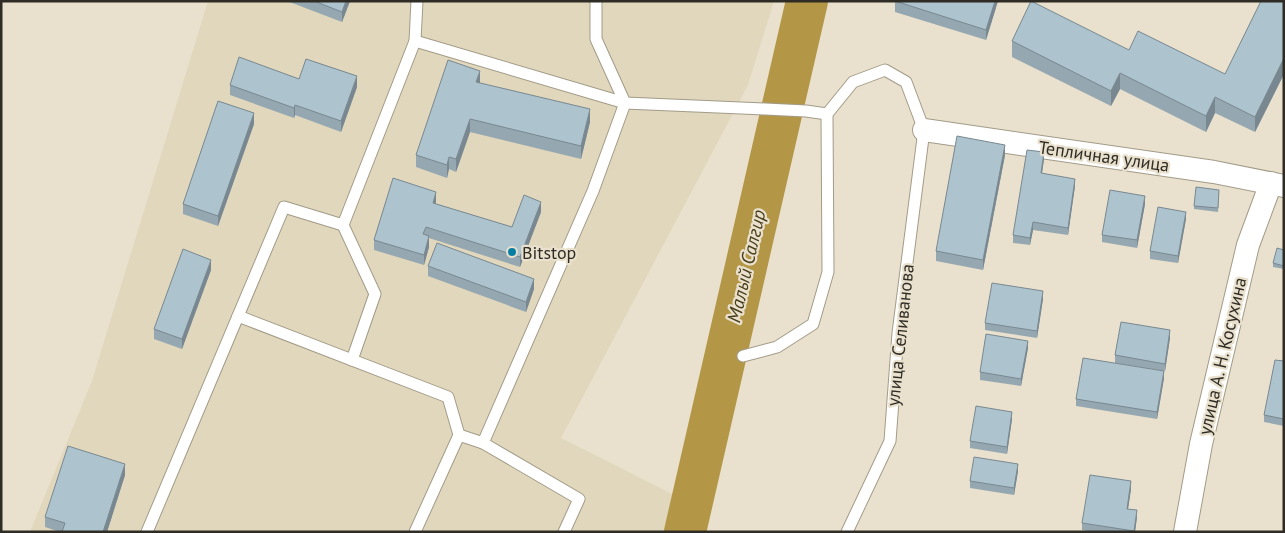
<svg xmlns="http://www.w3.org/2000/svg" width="1285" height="533" viewBox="0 0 1285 533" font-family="'PT Sans',sans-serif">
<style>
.built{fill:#e0d7bc}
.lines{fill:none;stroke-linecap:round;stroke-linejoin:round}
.river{stroke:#b39747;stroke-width:42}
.service-casing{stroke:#a29b88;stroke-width:13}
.minor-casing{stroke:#a29b88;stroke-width:24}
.service{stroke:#fff;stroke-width:11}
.minor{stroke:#fff;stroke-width:22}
.wall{fill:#95a8b1}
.shaded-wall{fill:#798890}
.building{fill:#adc3ce;stroke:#798890}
.poi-dot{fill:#057ea5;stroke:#e9e1cd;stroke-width:2}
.labels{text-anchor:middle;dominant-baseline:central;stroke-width:4.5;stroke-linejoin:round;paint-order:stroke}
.street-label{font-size:18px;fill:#2f2c25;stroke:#e9e1cd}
.poi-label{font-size:18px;fill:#2f2c25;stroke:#e9e1cd;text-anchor:start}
.water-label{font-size:19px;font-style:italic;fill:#493d1a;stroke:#e9e1cd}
</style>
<rect width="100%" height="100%" fill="#e9e1cd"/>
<polygon class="built" points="208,1 774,1 748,85 561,438 682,499 669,532 30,532 92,381"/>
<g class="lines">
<polyline class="river" points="685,532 807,1"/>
<defs>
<g id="service">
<polyline points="596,1 596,39 625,103 765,109 806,111 827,114 853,82 885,70 906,82 924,130 898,333 890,441 847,532"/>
<polyline points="415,41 625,103 593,191 483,443 459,435"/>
<polyline points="343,225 375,294 352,360"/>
<polyline points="238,316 448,397 459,435 415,532"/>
<polyline points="743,356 777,347 813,324 828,272 827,114"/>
<polyline points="483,443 579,499 564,532"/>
<polyline points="147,532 284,207 343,225 415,41 417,1"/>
</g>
<g id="minor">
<polyline points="924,130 1214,172 1284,186"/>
<polyline points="1185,532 1201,444 1248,245 1271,183"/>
</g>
</defs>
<use href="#service" class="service-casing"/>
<use href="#minor" class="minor-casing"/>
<use href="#service" class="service"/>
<use href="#minor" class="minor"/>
</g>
<g class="wall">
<polygon points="287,1 350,1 342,22"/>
<polygon points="895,1 998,1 986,40 895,12"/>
<polygon points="1284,1 1284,74 1255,132 1215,113 1206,132 1120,89 1111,106 1012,57 1012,41 1129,50 1225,74"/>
<polygon points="299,79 357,87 341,132 295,115 294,118 230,95 230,85"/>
<polygon points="480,83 590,122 581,159 470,132 456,172 449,169 447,178 416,167 416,155"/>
<polygon points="254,124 218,226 183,214 183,204"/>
<polygon points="1005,155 983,270 936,261 936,251"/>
<polygon points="1044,159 1042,173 1075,186 1068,235 1033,230 1030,245 1013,243 1013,235"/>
<polygon points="1219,193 1218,212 1194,209 1194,206"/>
<polygon points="436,202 436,204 512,227 541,212 520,267 429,238 429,247 424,265 374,250 374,240"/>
<polygon points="1145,204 1137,248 1102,242 1102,235"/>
<polygon points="1186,219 1178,263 1150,259 1150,251"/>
<polygon points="1284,250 1284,269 1273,267 1273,263"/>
<polygon points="428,266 534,289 526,312 428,276"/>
<polygon points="211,270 182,349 154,339 154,329"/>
<polygon points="1043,299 1037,338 985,330 985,323"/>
<polygon points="1170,338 1165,371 1115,363 1115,355"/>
<polygon points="1028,348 1021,386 980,380 980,372"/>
<polygon points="1284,361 1284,426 1264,422 1264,415"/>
<polygon points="1164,378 1157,419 1076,406 1076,399"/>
<polygon points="1012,419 1007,454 970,448 970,441"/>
<polygon points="1018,471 1014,495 970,488 970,481"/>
<polygon points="125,475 107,532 60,532 45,527 45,517"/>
<polygon points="1131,489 1128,509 1137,517 1135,532 1093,532 1082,530 1082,523"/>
</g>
<g class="shaded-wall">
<polygon points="346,1 350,1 342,22 342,12"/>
<polygon points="995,1 998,1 986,40 986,30"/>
<polygon points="1284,58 1284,74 1255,132 1255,117"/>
<polygon points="480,71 480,84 476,82"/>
<polygon points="1120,73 1120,89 1111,106 1111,91"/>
<polygon points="357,76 357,87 341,132 341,121"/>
<polygon points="1215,97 1215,113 1206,132 1206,116"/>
<polygon points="295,105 295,115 294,118 294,108"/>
<polygon points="590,109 590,122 581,159 581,146"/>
<polygon points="254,113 254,124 218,226 218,216"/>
<polygon points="470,119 470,132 456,172 456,159"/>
<polygon points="1005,145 1005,155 983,270 983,260"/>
<polygon points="1044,152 1044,159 1041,180 1041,173"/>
<polygon points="449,157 449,169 447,178 447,165"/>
<polygon points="1075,179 1075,186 1068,235 1068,228"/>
<polygon points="436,192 436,202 433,213 433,203"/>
<polygon points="1145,196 1145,204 1137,248 1137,240"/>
<polygon points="541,202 541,212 520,267 520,257"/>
<polygon points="1186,212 1186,219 1178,263 1178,256"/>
<polygon points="1033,222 1033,230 1030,245 1030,238"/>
<polygon points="429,236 429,247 424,265 424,255"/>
<polygon points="211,260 211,270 182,349 182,339"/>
<polygon points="534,279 534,289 526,312 526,302"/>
<polygon points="1043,291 1043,299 1037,338 1037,331"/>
<polygon points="1170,330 1170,338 1165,371 1165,364"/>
<polygon points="1028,341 1028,348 1021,386 1021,379"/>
<polygon points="1164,371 1164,378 1157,419 1157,412"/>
<polygon points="1012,412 1012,419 1007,454 1007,447"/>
<polygon points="125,464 125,475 107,532 103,532"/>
<polygon points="1018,464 1018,471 1014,495 1014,488"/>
<polygon points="1131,481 1131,489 1127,516 1127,509"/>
<polygon points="1137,510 1137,517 1135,532 1134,532"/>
</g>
<g class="building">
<polygon points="314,1 346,1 342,12"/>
<polygon points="895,1 995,1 986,30"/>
<polygon points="1031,1 1129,50 1138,31 1225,74 1261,1 1284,1 1284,58 1255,117 1215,97 1206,116 1120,73 1111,91 1012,41"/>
<polygon points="239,57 299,79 306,59 357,76 341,121 295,105 294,108 230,85"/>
<polygon points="448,60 480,71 476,82 590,109 581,146 470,119 456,159 449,157 447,165 416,155"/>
<polygon points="218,101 254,113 218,216 183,204"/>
<polygon points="957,136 1005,145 983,260 936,251"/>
<polygon points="1027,150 1044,152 1041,173 1075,179 1068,228 1033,222 1030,238 1013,235"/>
<polygon points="393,178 436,192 433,203 512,227 524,195 541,202 520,257 426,227 423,234 429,236 424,255 374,240"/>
<polygon points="1196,187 1219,190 1218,208 1194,206"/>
<polygon points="1110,190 1145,196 1137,240 1102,235"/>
<polygon points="1158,207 1186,212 1178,256 1150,251"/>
<polygon points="437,243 534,279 526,302 428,266"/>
<polygon points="1277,248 1284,250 1284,266 1273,263"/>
<polygon points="183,249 211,260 182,339 154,329"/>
<polygon points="992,283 1043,291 1037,331 985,323"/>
<polygon points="1121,322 1170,330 1165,364 1115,355"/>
<polygon points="986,334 1028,341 1021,379 980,372"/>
<polygon points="1083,358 1164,371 1157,412 1076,399"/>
<polygon points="1275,360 1284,361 1284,419 1264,415"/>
<polygon points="976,406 1012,412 1007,447 970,441"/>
<polygon points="68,446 125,464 103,532 62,532 65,523 45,517"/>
<polygon points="974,457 1018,464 1014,488 970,481"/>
<polygon points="1090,475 1131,481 1127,509 1137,510 1134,531 1082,523"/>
</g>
<circle class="poi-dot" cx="512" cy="252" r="5"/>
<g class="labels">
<g class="street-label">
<text transform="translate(1104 156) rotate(8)">Тепличная улица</text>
<text transform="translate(900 335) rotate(-84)">улица Селиванова</text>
<text transform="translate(1222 356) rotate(-77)">улица А. Н. Косухина</text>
</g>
<g class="poi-label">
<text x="522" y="252">Bitstop</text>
</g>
<g class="water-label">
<text transform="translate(746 266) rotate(-77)">Малый Салгир</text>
</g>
</g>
<rect width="1285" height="533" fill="none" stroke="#2f2c25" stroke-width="5"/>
</svg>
